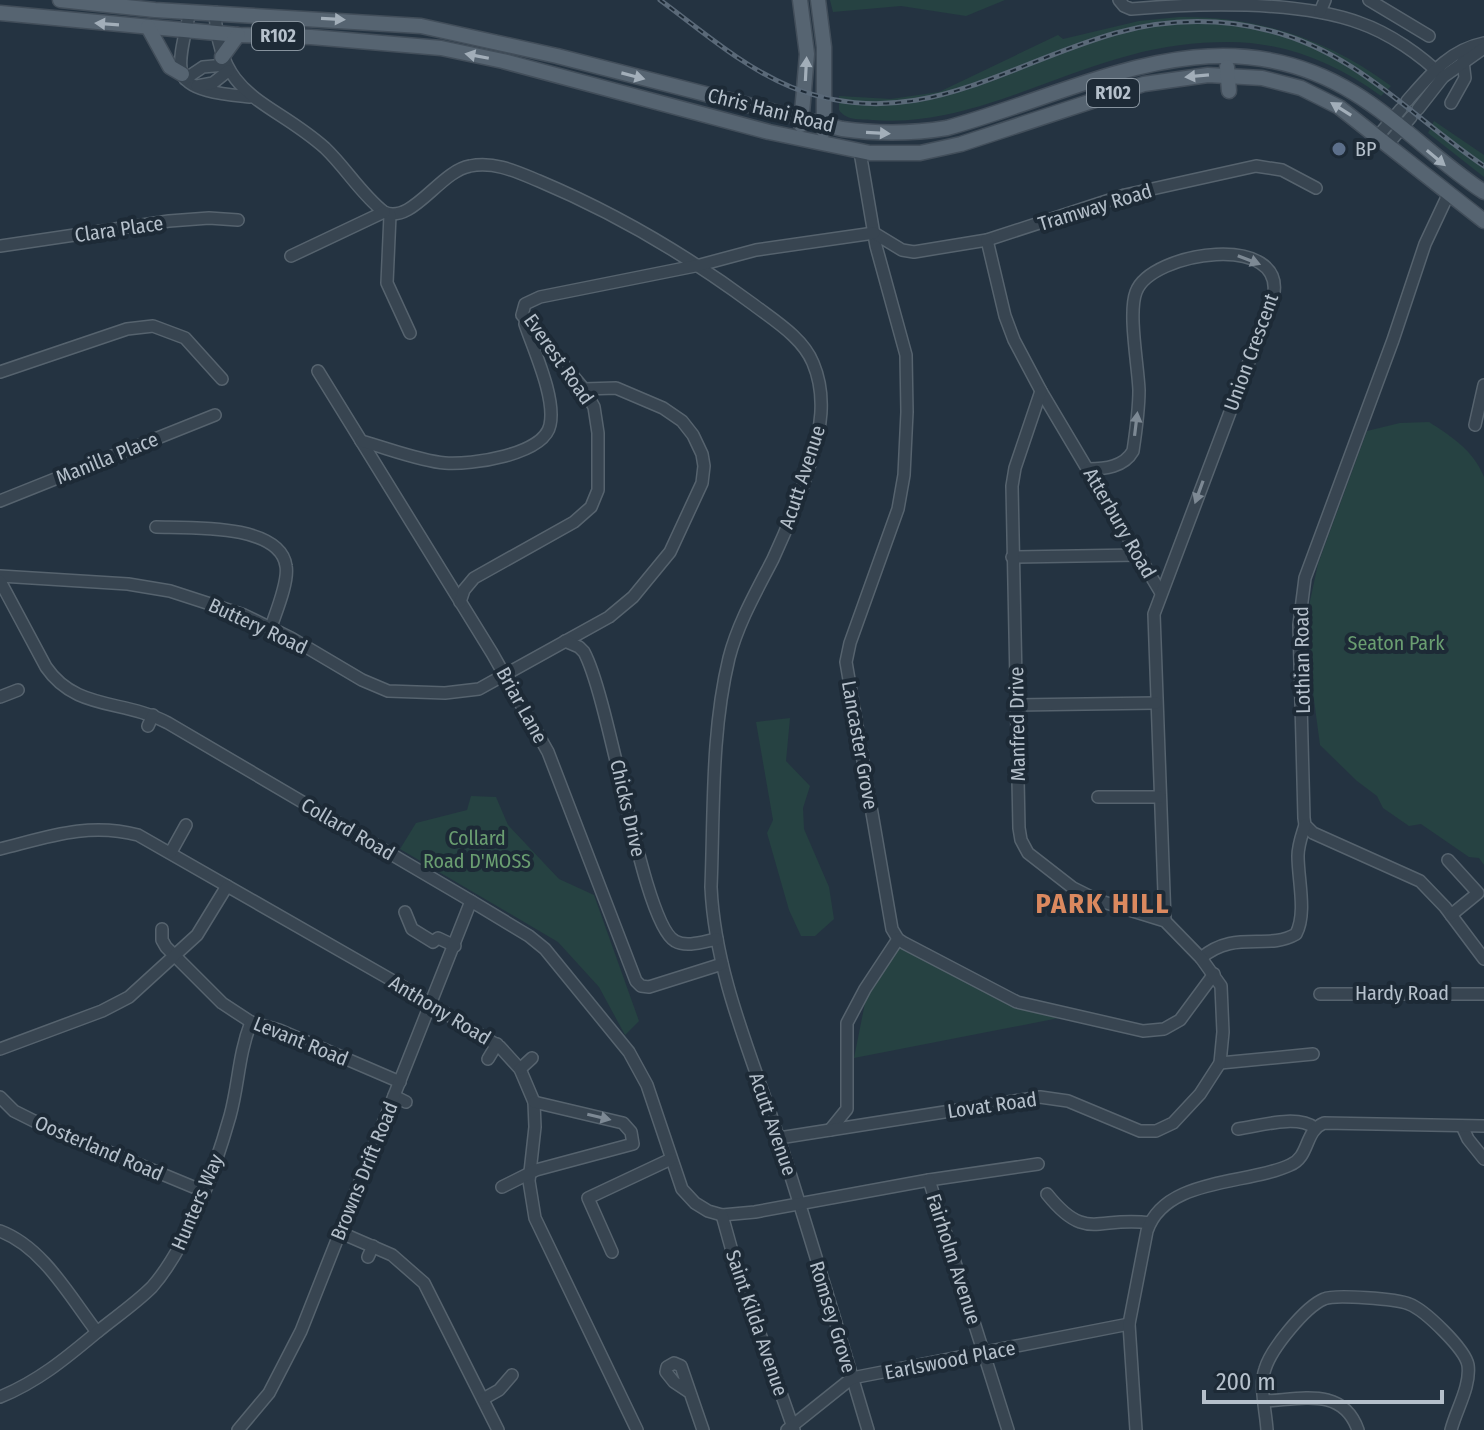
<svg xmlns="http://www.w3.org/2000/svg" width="1484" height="1430" viewBox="0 0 1484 1430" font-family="'Fira Sans Condensed',sans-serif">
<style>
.green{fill:#264242}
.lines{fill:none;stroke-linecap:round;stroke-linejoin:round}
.minor-casing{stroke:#56636e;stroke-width:14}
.major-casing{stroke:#424e5a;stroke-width:17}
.minor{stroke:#384551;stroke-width:11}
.major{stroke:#566471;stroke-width:14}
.rail-casing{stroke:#5a6978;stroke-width:5}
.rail{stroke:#1d2a36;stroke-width:2;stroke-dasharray:6;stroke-linecap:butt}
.oneway{fill:#a2aeb9}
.oneway2{fill:#7d8994}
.service-dot{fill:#5c6f8a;stroke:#1d2a36;stroke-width:3}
.labels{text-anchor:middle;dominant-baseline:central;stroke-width:8;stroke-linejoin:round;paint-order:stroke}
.shield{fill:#1d2a36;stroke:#87939e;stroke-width:2}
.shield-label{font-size:18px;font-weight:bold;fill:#b5c0cb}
.street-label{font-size:20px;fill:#b5c0cb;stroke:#1d2a36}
.poi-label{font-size:20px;fill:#b5c0cb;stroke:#1d2a36;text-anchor:start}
.park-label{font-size:20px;fill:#6a9e71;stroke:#1d2a36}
.district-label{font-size:28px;font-weight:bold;letter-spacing:2px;fill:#db895f;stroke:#1d2a36}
</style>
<rect width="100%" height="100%" fill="#243341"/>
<g class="green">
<polygon points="830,0 1005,0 966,16 901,6 833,12"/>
<path d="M1179 17C1258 16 1328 39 1391 86L1381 96C1336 63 1285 42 1228 42 1195 42 1163 46 1131 55 1045 77 964 127 872 120 859 119 847 121 839 110V96L891 99 939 92 1058 35 1063 39 1139 21Z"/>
<polygon points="1434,121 1484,155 1484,177 1428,133"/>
<path d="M1429 422C1451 436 1474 451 1484 477V865L1479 858 1469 857 1421 824 1409 826 1383 808 1377 796 1357 781 1320 745 1310 670 1307 615 1318 564 1367 431 1400 423Z"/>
<polygon points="790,718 786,761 810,786 803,808 804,829 829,887 834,919 815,936 801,936 789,910 767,833 773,820 756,722"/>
<polygon points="471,796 496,797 508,825 559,879 594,895 639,1021 625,1035 599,987 558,942 400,849 416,823 467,810"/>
<polygon points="898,945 1007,1001 1059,1018 854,1058 866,998"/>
</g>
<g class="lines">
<defs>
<g id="minor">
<path d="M1119 0 1124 6 1131 9C1197 3 1298 0 1360 23 1389 33 1421 55 1443 77"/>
<polyline points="1369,0 1429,36"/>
<path d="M190 11C187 27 177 59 182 73 188 93 233 95 250 97"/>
<path d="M215 12C219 100 270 99 325 148 346 168 361 194 384 212 412 225 440 171 470 166 495 161 517 172 539 181 615 213 688 256 754 305 775 321 803 338 813 363 827 396 821 431 810 464 800 496 787 529 773 559 756 592 738 623 729 658 711 732 714 812 711 887 715 975 752 1056 779 1139 810 1235 839 1333 868 1430"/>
<polyline points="1320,12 1325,0"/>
<polyline points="185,79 203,67 225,65"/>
<polyline points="197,86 213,83 228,71"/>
<path d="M1407 101C1429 76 1449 50 1484 43"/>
<polyline points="1451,103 1465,78 1463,61"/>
<polyline points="1418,109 1443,77 1484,48"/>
<polyline points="1378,136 1401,109"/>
<polyline points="1388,144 1411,117"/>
<polyline points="860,152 876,246 906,355 907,412 904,475 898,509 850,643 846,662 892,929 898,939 904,943 1017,1002 1143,1031 1164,1029 1180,1020 1214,974"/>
<polyline points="1448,195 1425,244 1393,340 1305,578 1299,625 1304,818 1305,825 1313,833 1420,881 1445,907 1484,959"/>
<polyline points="390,215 387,283 410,333"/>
<polyline points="874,233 902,250 914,252 987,240 1125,195 1256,166 1282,170 1316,188"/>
<polyline points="987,240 1005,316 1014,340 1041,391 1161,593"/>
<polyline points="0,246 169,221 209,218 238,220"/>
<polyline points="291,256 384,212"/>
<polyline points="318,371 492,653 548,752 636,981 641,986 649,987 722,964"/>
<polyline points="0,372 127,329 153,326 185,338 222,379"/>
<polyline points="1475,425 1484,385"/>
<path d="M361 441C387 448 420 461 445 463 471 465 544 455 550 425 556 398 534 351 525 324"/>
<path d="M1088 469C1105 469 1124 467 1133 451 1136 431 1139 411 1139 390 1138 365 1128 313 1136 292 1151 251 1289 231 1273 298L1154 614 1165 921"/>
<polyline points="0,501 215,415"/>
<path d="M156 527C188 528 280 523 286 566 289 581 276 612 271 627"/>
<polyline points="1012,557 1138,555"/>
<polyline points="0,576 128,584 170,591 244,615 291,638 362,680 388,691 445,693 479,689 609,617 633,597 670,552 702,483 704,466 702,454 693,435 682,421 663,408 616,388 584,389"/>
<path d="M0 581 46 667C76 711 123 699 168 723L471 901 529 936 545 949 629 1052 647 1085 682 1189 695 1203 708 1211 722 1215 755 1212 929 1180 1038 1164"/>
<polyline points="460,602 464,590 474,578 574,522 591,507 598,490 598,433 594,407 584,389 522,315 525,304 540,297 700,265 756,250 874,233"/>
<path d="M565 641 579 647 584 652C611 702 642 923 675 941 687 948 705 941 717 939"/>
<polyline points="0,697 18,690"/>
<polyline points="1016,705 1156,703"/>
<polyline points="148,726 153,715"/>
<polyline points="1098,797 1160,797"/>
<path d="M0 849C48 837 88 822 138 835L395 982 500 1047 520 1069 534 1102 535 1127 529 1181 535 1218 637 1430"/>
<polyline points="171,852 186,825"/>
<polyline points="1448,860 1478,893 1451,915"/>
<polyline points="405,912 412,929 433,942 438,938 455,946"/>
<polyline points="162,929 162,940 166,947 222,1003 251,1022 279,1030 400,1082"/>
<path d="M1201 958C1235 929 1267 951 1296 934 1307 913 1298 880 1298 856 1298 845 1302 835 1305 825"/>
<polyline points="1320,994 1484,994"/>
<polyline points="0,1049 102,1011 129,997 197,935 227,886"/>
<polyline points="488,1059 497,1044"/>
<polyline points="1220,1063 1313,1054"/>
<polyline points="520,1069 532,1058"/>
<polyline points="394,1096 406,1102"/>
<polyline points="0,1097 14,1111 34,1121 203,1191"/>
<polyline points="1462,1126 1468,1139 1484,1159"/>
<path d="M1238 1129C1260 1126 1297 1114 1315 1128"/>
<polyline points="830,1130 847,1109 847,1023 865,989 898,939"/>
<polyline points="779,1138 1040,1097 1068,1101 1140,1131 1156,1131 1173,1123 1200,1094 1220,1063 1223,1032 1221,986 1201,958 1165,921 1097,900 1073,888 1028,853 1021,840 1019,828 1012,486 1015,468 1041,391"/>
<polyline points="929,1180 1008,1430"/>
<polyline points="502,1187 536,1170 633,1144 631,1132 623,1123 534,1102"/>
<path d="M1047 1194C1087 1244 1098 1215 1150 1223"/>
<polyline points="722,1215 737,1269 794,1430"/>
<path d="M0 1231C43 1247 70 1297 97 1332"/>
<polyline points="339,1232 392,1255 424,1283 498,1430"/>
<polyline points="612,1252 588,1198 671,1159"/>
<polyline points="368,1257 373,1246"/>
<polyline points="689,1392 674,1382 666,1372 667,1367 674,1363 681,1366 703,1430"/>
<path d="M0 1397C37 1382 65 1359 96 1333 114 1318 135 1304 152 1287 188 1246 215 1169 230 1116 239 1083 238 1056 251 1022"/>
<polyline points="483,1399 499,1390 512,1375"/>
<path d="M1266 1401C1302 1399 1343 1387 1358 1430"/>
<polyline points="238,1430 269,1393 301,1331 471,901"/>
<polyline points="787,1430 852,1378 1129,1324"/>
<path d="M1136 1430 1129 1324 1147 1231C1165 1177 1248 1185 1290 1165 1310 1157 1304 1131 1324 1123L1484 1126"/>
<path d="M1267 1430C1266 1412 1259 1386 1265 1369 1271 1349 1305 1307 1324 1299 1335 1294 1397 1299 1409 1304 1425 1310 1465 1349 1468 1365 1471 1386 1456 1410 1451 1430"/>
</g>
<g id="major">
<path d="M60 0 155 10 421 26 557 56 842 129C878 134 911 134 947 128 1083 91 1216 8 1354 93 1400 121 1438 162 1484 192"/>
<polyline points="800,0 807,54 801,125"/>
<polyline points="818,0 824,47 824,131"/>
<polyline points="0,13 238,35 311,37 441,48 503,61 769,132 870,153 920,153 961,144 1144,84 1208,75 1262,78 1301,88 1339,107 1484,221"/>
<polyline points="148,27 170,67 182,74"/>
<polyline points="222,57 238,35"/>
<polyline points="1227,67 1229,91"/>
</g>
</defs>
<use href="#minor" class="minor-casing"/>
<use href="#major" class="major-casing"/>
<use href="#minor" class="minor"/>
<use href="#major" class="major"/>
<defs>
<path id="rail" d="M660 0C702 31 743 67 791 87 914 136 1003 65 1116 33 1166 19 1220 18 1271 31 1357 53 1413 118 1484 166"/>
</defs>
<use href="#rail" class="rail-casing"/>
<use href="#rail" class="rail"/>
</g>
<defs><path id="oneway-solid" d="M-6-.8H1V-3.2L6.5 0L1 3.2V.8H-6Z" transform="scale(2)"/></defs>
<g class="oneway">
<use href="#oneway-solid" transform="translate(333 19) rotate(3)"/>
<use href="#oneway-solid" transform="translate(107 24) rotate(-176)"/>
<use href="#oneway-solid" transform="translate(477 56) rotate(-169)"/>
<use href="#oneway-solid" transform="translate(806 69) rotate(-87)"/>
<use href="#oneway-solid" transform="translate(633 76) rotate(15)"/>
<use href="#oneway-solid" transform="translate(1197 76) rotate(175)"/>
<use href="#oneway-solid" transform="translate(1341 109) rotate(-148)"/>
<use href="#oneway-solid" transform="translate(878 133) rotate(3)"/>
<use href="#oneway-solid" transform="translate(1436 158) rotate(40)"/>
</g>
<g class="oneway2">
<use href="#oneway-solid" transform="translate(1249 260) rotate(21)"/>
<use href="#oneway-solid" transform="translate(1136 424) rotate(-83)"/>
<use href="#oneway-solid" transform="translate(1199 492) rotate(110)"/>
<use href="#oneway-solid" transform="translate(599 1117) rotate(13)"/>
</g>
<circle class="service-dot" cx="1339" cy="149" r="8"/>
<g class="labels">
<g class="shield">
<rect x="252" y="22" width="52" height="28" rx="6"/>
<rect x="1087" y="79" width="52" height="28" rx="6"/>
</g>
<g class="shield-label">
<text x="278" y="36">R102</text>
<text x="1113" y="93">R102</text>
</g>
<g class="street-label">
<text transform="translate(771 110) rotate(14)">Chris Hani Road</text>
<text transform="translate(1095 207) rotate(-17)">Tramway Road</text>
<text transform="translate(119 229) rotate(-8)">Clara Place</text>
<text transform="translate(1251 352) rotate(-70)">Union Crescent</text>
<text transform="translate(559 359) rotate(55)">Everest Road</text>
<text transform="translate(107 458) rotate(-22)">Manilla Place</text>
<text transform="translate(802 477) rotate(-72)">Acutt Avenue</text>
<text transform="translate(1120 523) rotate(60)">Atterbury Road</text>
<text transform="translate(258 626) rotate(25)">Buttery Road</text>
<text transform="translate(1302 660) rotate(-91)">Lothian Road</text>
<text transform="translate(522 705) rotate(61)">Briar Lane</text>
<text transform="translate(1017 724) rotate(-91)">Manfred Drive</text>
<text transform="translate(860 745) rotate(80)">Lancaster Grove</text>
<text transform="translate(628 808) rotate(77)">Chicks Drive</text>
<text transform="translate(348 829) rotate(30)">Collard Road</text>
<text x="1402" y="993">Hardy Road</text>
<text transform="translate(440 1010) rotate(31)">Anthony Road</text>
<text transform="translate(301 1041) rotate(22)">Levant Road</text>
<text transform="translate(992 1105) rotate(-8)">Lovat Road</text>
<text transform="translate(773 1124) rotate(71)">Acutt Avenue</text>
<text transform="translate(99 1148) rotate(23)">Oosterland Road</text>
<text transform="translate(364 1171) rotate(-68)">Browns Drift Road</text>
<text transform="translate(197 1202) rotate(-67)">Hunters Way</text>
<text transform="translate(954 1259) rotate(72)">Fairholm Avenue</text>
<text transform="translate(833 1317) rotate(73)">Romsey Grove</text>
<text transform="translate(757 1323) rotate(71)">Saint Kilda Avenue</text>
<text transform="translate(950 1360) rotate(-11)">Earlswood Place</text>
</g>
<g class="poi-label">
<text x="1355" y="149">BP</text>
</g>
<g class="park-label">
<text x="1396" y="643">Seaton Park</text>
<text x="477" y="838">Collard<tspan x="477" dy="23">Road D'MOSS</tspan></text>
</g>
<g class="district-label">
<text x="1103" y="903">PARK HILL</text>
</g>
</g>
<path d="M1204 1390v12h238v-12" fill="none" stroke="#b5c0cb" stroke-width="4"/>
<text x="1216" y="1390" font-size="24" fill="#b5c0cb" stroke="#1d2a36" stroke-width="6" paint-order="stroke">200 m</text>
</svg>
